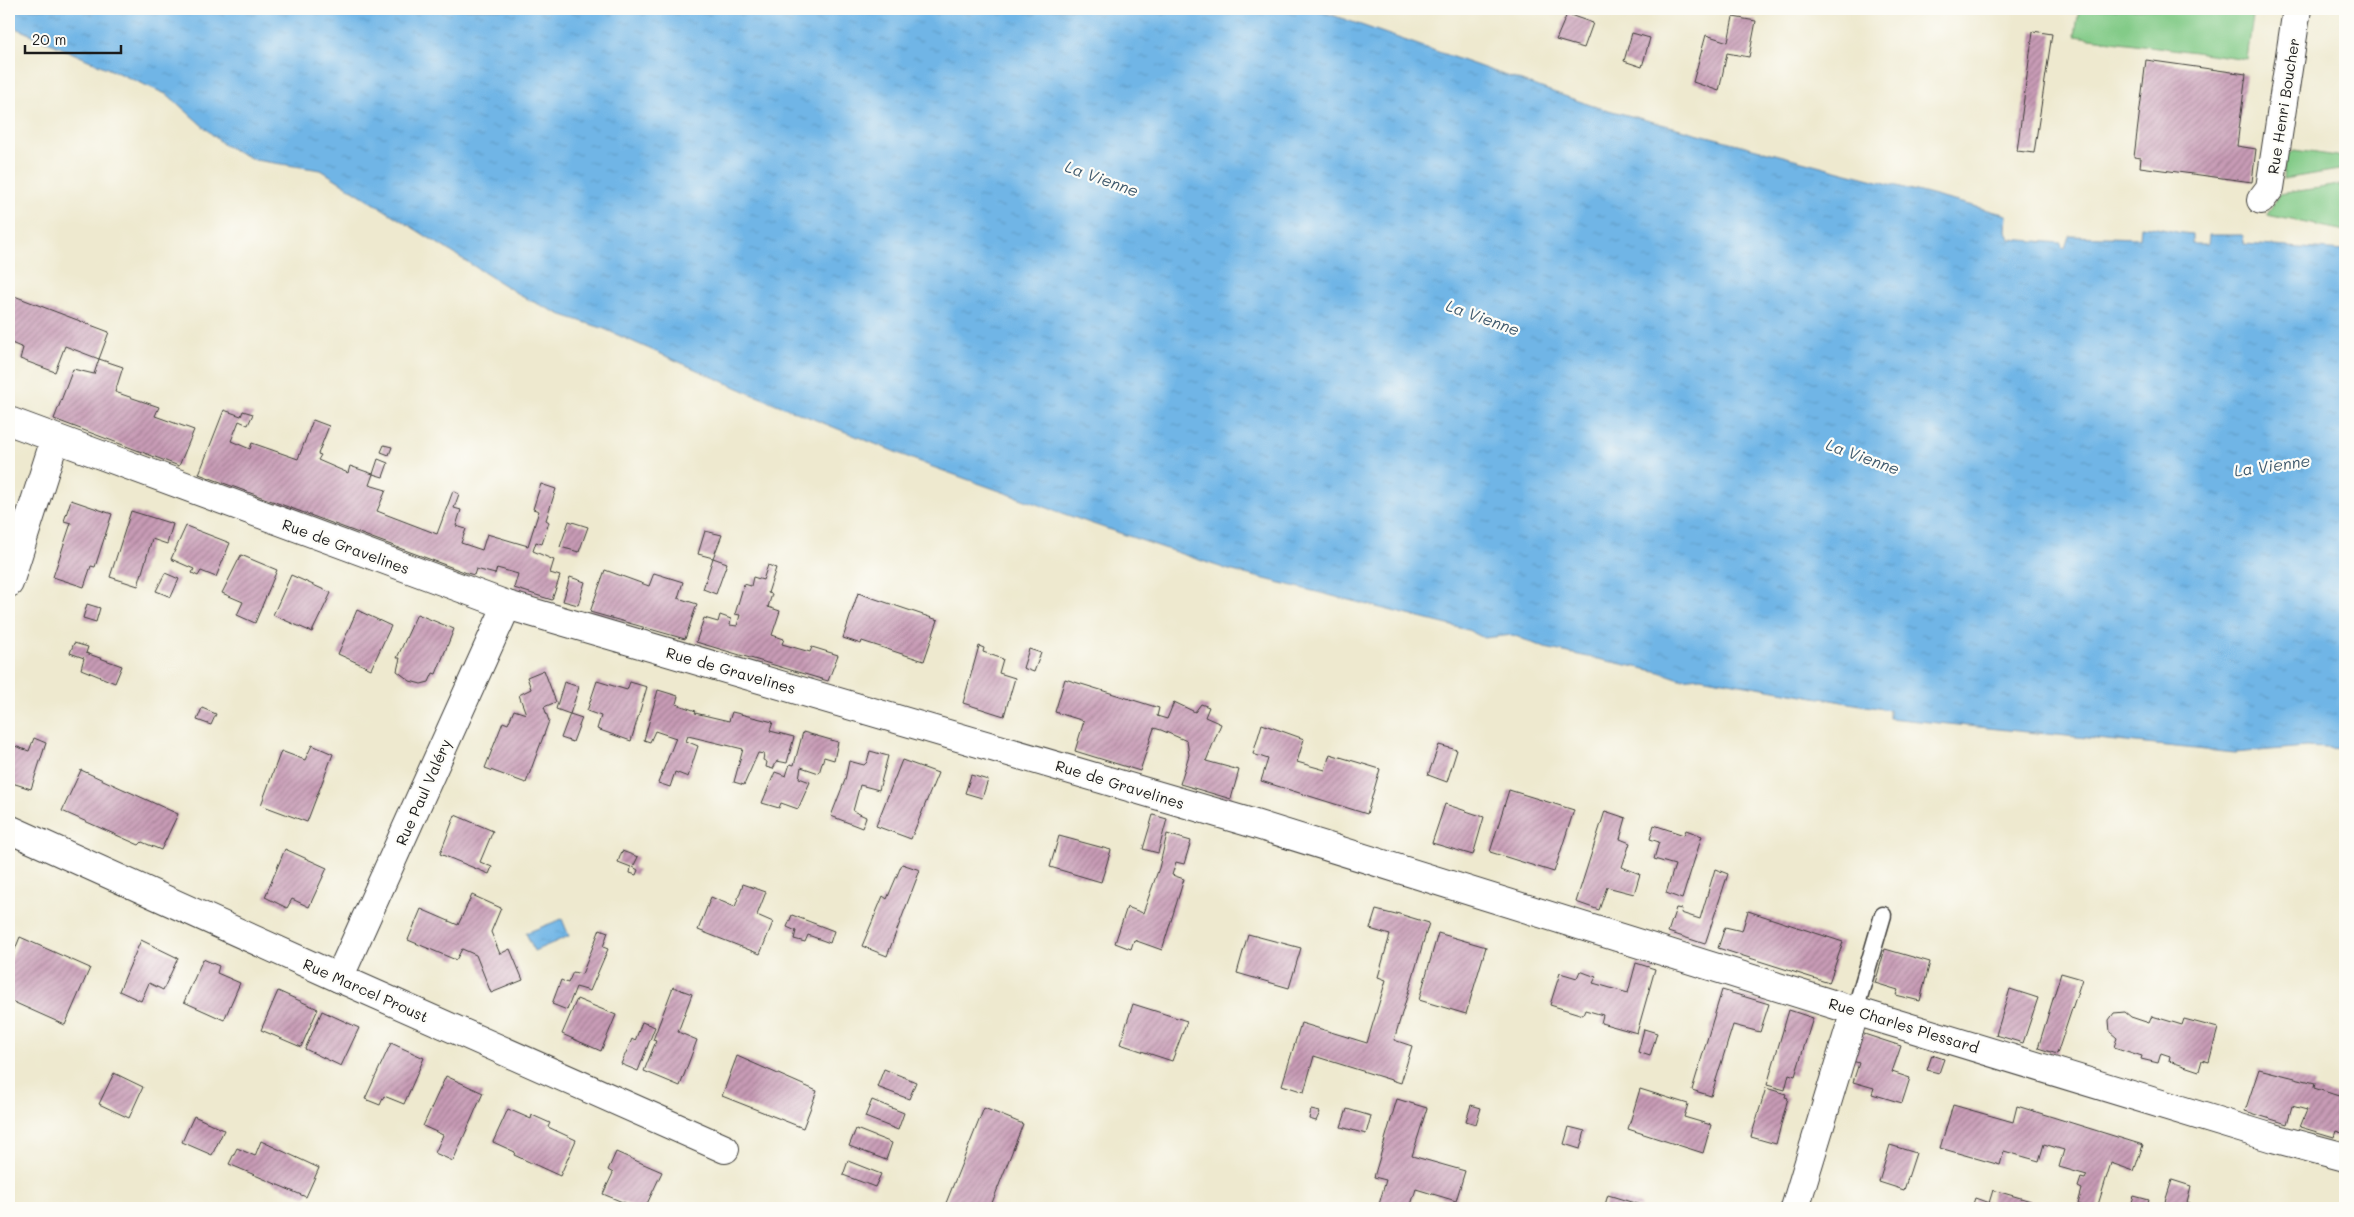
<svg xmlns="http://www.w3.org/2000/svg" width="2354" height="1217" viewBox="0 0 2354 1217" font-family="Mali,sans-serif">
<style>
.green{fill:#83cb88;stroke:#507452}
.water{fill:url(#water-ripples);stroke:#466881}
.building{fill:url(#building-hatch)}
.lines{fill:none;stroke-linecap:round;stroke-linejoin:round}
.lane-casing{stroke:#3c3b37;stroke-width:19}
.street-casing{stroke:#3c3b37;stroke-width:30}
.lane{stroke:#fff;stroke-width:16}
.street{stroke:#fff;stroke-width:28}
.labels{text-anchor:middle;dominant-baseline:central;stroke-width:4.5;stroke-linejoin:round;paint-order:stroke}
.street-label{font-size:15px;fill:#1c1c1c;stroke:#fdfcf7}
.water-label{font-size:16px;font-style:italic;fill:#3e596d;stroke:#fdfcf7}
</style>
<defs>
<pattern id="water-ripples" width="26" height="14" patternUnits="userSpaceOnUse" patternTransform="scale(1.25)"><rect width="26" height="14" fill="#70b5e6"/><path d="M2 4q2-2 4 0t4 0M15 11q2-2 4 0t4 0" fill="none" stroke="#609bc5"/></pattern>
<pattern id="building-hatch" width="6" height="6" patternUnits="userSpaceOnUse" patternTransform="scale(1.25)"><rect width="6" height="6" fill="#c89bb6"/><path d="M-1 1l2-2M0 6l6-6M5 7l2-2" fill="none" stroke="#a27e93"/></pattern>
</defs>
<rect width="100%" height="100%" fill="#fdfcf7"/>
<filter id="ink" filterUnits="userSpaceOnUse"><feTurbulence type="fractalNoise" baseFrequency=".02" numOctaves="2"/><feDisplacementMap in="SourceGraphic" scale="10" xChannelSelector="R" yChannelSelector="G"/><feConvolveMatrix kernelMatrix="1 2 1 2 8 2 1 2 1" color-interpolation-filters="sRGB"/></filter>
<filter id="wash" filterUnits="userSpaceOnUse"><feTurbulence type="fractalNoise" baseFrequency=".0096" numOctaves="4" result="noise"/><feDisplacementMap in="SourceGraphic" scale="20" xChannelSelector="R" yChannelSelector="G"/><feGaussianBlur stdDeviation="1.12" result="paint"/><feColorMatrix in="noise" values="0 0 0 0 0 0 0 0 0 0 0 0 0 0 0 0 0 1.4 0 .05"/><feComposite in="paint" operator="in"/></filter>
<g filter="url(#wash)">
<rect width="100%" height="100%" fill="#eee9cf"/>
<g class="green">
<polygon points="2079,9 2254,9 2247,59 2075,36"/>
<polygon points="2294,150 2345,157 2345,169 2283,179 2285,156"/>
<polygon points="2345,184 2345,231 2267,215 2279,194"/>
</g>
<g class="water">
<path d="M9 9H1315L1593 106 2007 215 2006 231 2009 239 2061 243 2062 247 2065 248 2069 236 2140 238 2141 226C2159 227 2174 233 2192 234V244H2208L2209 235H2243L2244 244 2345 251V749L2306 747 2235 753 1889 718V710L1700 677 1680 679 1660 672 1545 648 1513 635 1484 638 1468 630 1229 570 1087 522 930 466 754 395 602 328 562 315 523 297 321 170 255 160 224 145 168 95 9 25Z"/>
<polygon points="562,919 569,936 534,951 526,933"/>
</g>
<g id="blocks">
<g class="building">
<polygon points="1567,14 1593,23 1584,48 1556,40"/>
<polygon points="1733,17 1756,21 1749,57 1727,53 1719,91 1693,82 1706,35 1728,42"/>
<polygon points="2033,31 2052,34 2034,153 2017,151"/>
<polygon points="1632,33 1650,38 1642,67 1624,61"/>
<polygon points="2146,60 2246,74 2237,146 2256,149 2252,182 2140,167 2141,158 2134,157"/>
<polygon points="9,294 109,332 99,359 65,346 55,372 20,359 23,348 9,342"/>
<polygon points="99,359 123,367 115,392 159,407 155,416 194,430 179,466 54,419 73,369 94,374"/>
<polygon points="224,410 241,416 243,411 253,414 248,425 239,421 231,441 250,449 252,443 298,459 313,420 329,426 318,454 321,455 318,460 348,473 350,466 373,474 369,485 386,490 377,511 437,534 453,491 459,494 454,508 461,510 456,526 466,529 461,543 482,550 487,534 528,546 539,511 533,509 541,484 556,489 546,520 549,522 542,544 536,542 533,551 554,560 550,573 560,576 552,600 514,588 518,574 497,568 495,574 476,569 474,575 467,573 199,474"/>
<polygon points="384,445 392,447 389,455 381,452"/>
<polygon points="378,459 388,463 383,477 373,474"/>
<polygon points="71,500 112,514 95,567 91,566 84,587 53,577 71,523 64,521"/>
<polygon points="131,511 173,524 167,544 152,539 138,586 110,577"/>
<polygon points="569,521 588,527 579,552 560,547"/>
<polygon points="186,526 230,543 216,577 201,571 198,576 192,573 194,569 171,559"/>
<polygon points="705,531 722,535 713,558 698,554"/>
<polygon points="241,555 277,570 255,623 237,615 243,602 222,593"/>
<polygon points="713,558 727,563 716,594 703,589"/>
<polygon points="768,565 776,568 768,593 772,594 768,607 780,611 772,635 784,639 782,644 810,652 812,647 838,655 828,681 696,642 704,618 718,622 720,615 731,619 730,625 737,626 740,615 735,614 744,584 751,586 753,577 763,580"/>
<polygon points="605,570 649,586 654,573 683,582 678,598 697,604 685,639 590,612"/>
<polygon points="165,573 179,579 171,597 156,591"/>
<polygon points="291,575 331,593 312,632 273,615"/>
<polygon points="570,577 585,582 578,605 563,601"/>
<polygon points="858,593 938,620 924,661 862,641 861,644 843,638"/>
<polygon points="87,604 100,608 96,622 83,618"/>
<polygon points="357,610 391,626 371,669 338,654"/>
<polygon points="417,614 454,629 436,674 433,673 429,682 421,684 410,681 397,671 400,658 397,658"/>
<polygon points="74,643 88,647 86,653 122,666 115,683 81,669 84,658 70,653"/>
<polygon points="979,646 984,648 983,652 1003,659 999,673 1015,678 1004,716 963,703"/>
<polygon points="1029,649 1041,653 1034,672 1023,668"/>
<polygon points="544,670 556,702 544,707 549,721 526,783 485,768 503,722 508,724 514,710 526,714 519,695 531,689 527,677"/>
<polygon points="1065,679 1159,708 1157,716 1167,719 1174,702 1195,712 1201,704 1209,707 1205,717 1221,724 1206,761 1239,770 1231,799 1180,784 1189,755 1187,741 1161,730 1154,728 1140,771 1075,751 1084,721 1055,712"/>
<polygon points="597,681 627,690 630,682 647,687 631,741 597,729 601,716 587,711"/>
<polygon points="564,682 579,687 570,714 556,709"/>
<polygon points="658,690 678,696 676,704 696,711 695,713 729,721 732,712 773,722 770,731 794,737 787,763 777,761 773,769 766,767 767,762 763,760 764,754 758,753 744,785 734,782 743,749 688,736 686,741 698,746 688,777 675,772 670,787 658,783 676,738 655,731 650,742 644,740"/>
<polygon points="202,708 216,714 211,725 197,720"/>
<polygon points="570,714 582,718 573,742 561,738"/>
<polygon points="1262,724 1304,739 1297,762 1325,770 1330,754 1380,769 1367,814 1261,781 1268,759 1253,754"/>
<polygon points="803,732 838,742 834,760 824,757 819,773 801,767 799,778 810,782 798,809 781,803 779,808 762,803 775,772 786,776 790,764 794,765"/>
<polygon points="34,738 46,743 31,789 9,782 9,744 29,751"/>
<polygon points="312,745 333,754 307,822 261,805 281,751 305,760"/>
<polygon points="1439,745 1457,750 1447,782 1428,775"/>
<polygon points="870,751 888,756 879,790 860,785 853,811 866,817 862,828 831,816 845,780 849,761 864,765 867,762"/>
<polygon points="902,760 938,773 911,839 876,826"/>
<polygon points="81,770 178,814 161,850 142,842 139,845 62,811"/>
<polygon points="971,775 988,780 982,798 965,793"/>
<polygon points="1509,790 1574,810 1554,872 1490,852"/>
<polygon points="1445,804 1484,817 1473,855 1432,843"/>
<polygon points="1605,811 1626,818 1620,839 1630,843 1622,867 1640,874 1634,894 1607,887 1599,910 1576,902"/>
<polygon points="455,815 493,831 480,862 492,867 489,874 440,854"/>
<polygon points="1153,815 1167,819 1158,853 1143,849"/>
<polygon points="1654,825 1684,835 1686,830 1702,836 1682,899 1666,893 1675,865 1654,859 1659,842 1650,839"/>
<polygon points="1167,834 1191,841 1184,864 1176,862 1172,875 1184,879 1162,950 1134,940 1131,949 1115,943 1127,907 1143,913 1159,868"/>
<polygon points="1059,836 1111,850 1101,882 1050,867"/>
<polygon points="285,849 327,868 309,907 292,899 287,908 265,897"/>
<polygon points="622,851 638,857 633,867 638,870 636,875 630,873 631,867 618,862"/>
<polygon points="902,864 920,870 887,956 862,946 883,896 887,899"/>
<polygon points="1715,869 1728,874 1705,944 1668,932 1676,908 1682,909 1681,913 1700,919"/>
<polygon points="743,884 766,892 757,915 773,922 760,954 698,930 711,897 735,907"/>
<polygon points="472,895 501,908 491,932 500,954 510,949 523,980 491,993 476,955 462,949 456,960 408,940 421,909 458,925"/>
<polygon points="1376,910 1396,915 1396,913 1429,923 1394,1040 1412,1046 1401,1083 1314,1056 1304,1092 1282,1085 1301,1023 1367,1043 1386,980 1378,977 1390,935 1370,929"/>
<polygon points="1748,911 1843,942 1829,983 1718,948 1725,927 1742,931"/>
<polygon points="792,915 834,931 830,943 808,935 805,942 794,939 796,931 787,927"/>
<polygon points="600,929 608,932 603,947 608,949 590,991 576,987 567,1010 552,1004 561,980 568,983 573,972 582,974"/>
<polygon points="1438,933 1486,947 1466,1014 1419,1000"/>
<polygon points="1248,934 1301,948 1289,988 1237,973"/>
<polygon points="20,937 90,968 65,1025 9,1000 9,964"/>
<polygon points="141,940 178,958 163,990 149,983 141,1001 119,991"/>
<polygon points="1885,949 1930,962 1920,1001 1896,995 1898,990 1875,983"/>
<polygon points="203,959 219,966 217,973 240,983 224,1020 184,1002"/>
<polygon points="1636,963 1655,969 1637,1033 1601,1023 1603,1015 1585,1010 1583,1015 1550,1005 1560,973 1577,978 1580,971 1596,977 1593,983 1628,993"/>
<polygon points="2061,973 2082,979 2057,1054 2038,1048"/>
<polygon points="673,987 692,994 678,1032 697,1040 680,1086 644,1071 656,1041 653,1040"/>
<polygon points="2010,989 2038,998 2023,1043 1996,1035"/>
<polygon points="1722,990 1769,1004 1760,1032 1733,1025 1711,1096 1692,1090"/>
<polygon points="278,991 318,1009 301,1047 261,1030"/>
<polygon points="577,999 616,1015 601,1051 562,1034"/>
<polygon points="1133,1004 1187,1021 1172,1061 1120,1044"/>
<polygon points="1789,1010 1813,1018 1795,1076 1789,1074 1785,1090 1767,1085"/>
<polygon points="322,1011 359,1028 341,1066 305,1049"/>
<polygon points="2125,1012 2131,1017 2149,1023 2152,1016 2182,1025 2184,1019 2218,1028 2209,1062 2202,1060 2199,1071 2169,1061 2170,1056 2161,1053 2158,1063 2141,1059 2142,1056 2114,1047 2117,1038 2110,1032 2109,1020 2114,1013"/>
<polygon points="642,1022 655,1027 638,1071 621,1064 632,1039 635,1041"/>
<polygon points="1644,1029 1657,1033 1650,1056 1638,1052"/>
<polygon points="1858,1032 1901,1046 1892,1072 1910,1078 1902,1103 1872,1094 1874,1088 1853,1082 1859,1063 1849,1060"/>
<polygon points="391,1043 424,1058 404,1104 384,1096 380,1105 365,1099"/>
<polygon points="1932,1055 1944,1059 1939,1073 1927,1070"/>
<polygon points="737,1056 817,1091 803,1128 722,1096"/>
<polygon points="884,1069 916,1082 909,1099 877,1087"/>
<polygon points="2259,1069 2315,1083 2314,1088 2345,1098 2345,1134 2336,1131 2334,1137 2300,1127 2307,1110 2292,1106 2287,1124 2245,1111"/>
<polygon points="114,1073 143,1087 129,1118 99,1104"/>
<polygon points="446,1076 483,1093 453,1161 435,1153 443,1135 423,1126"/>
<polygon points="1766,1088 1786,1094 1785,1097 1788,1098 1776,1144 1751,1137"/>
<polygon points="1640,1089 1688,1104 1684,1117 1711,1125 1703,1153 1628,1129"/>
<polygon points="1397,1099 1427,1108 1412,1156 1465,1171 1456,1201 1416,1189 1410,1208 1378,1208 1386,1180 1374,1177"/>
<polygon points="872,1100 904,1113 898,1130 865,1117"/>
<polygon points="1471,1105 1481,1108 1476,1124 1466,1121"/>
<polygon points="1953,1105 2013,1122 2017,1106 2143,1145 2134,1171 2111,1163 2097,1208 2091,1208 2078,1204 2082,1189 2078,1187 2081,1178 2085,1179 2087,1175 2059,1167 2064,1150 2044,1144 2039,1161 2004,1151 2000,1165 1940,1148"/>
<polygon points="984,1108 1023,1124 990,1208 944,1208"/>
<polygon points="508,1109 531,1119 532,1115 550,1123 548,1127 576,1140 560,1176 514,1155 515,1152 493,1142"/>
<polygon points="1347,1109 1371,1116 1366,1134 1341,1127"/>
<polygon points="1311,1110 1320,1112 1316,1121 1309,1119"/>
<polygon points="194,1116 224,1130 212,1155 182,1142"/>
<polygon points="1569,1127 1585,1131 1580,1149 1564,1144"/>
<polygon points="856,1129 892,1143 886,1160 849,1146"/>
<polygon points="261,1141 319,1168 306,1197 229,1164 237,1148 255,1156"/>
<polygon points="1890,1145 1916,1153 1904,1190 1879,1182"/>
<polygon points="616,1152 662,1172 645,1208 637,1208 603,1194 613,1173 608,1170"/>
<polygon points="848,1161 881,1174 875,1187 843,1175"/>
<polygon points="2172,1180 2191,1186 2187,1202 2204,1208 2163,1208"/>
<polygon points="1993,1190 2031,1201 2029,1208 1972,1207 1975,1198 1989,1203"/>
<polygon points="1608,1195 1641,1205 1640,1208 1604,1208"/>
<polygon points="2134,1196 2149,1200 2146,1208 2130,1208"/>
</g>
</g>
</g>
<g filter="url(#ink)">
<use href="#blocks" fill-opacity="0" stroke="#3c3b37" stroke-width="1"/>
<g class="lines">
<defs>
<polyline id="lane" points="1855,1011 1883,915"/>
<g id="street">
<polyline points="2261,200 2270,188 2297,9"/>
<polyline points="9,421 507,605 1245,821 1855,1011 2273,1138 2345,1157"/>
<polyline points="9,583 55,439"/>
<polyline points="9,829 339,978 725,1149"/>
<polyline points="339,978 507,605"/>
<polyline points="1795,1208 1855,1011"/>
</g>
</defs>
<use href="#lane" class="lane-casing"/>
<use href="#street" class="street-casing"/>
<use href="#lane" class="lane"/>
<use href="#street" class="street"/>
</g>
</g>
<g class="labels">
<g class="street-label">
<text transform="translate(2283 106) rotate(-81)">Rue Henri Boucher</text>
<text transform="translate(346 546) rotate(20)">Rue de Gravelines</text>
<text transform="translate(731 670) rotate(16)">Rue de Gravelines</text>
<text transform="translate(1120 784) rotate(17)">Rue de Gravelines</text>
<text transform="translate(423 792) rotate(-66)">Rue Paul Valéry</text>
<text transform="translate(366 990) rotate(24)">Rue Marcel Proust</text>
<text transform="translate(1904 1025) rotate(17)">Rue Charles Plessard</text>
</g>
<g class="water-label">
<text transform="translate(1102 178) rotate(20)">La Vienne</text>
<text transform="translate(1483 317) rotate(20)">La Vienne</text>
<text transform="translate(1863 456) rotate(20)">La Vienne</text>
<text transform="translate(2272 465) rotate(-8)">La Vienne</text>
</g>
</g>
<rect width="2354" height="1217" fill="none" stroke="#fdfcf7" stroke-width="30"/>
<path d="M25 45v8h96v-8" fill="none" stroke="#1c1c1c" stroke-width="2.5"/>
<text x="32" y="45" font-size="15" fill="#1c1c1c" stroke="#fdfcf7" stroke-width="4" paint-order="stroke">20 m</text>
</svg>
